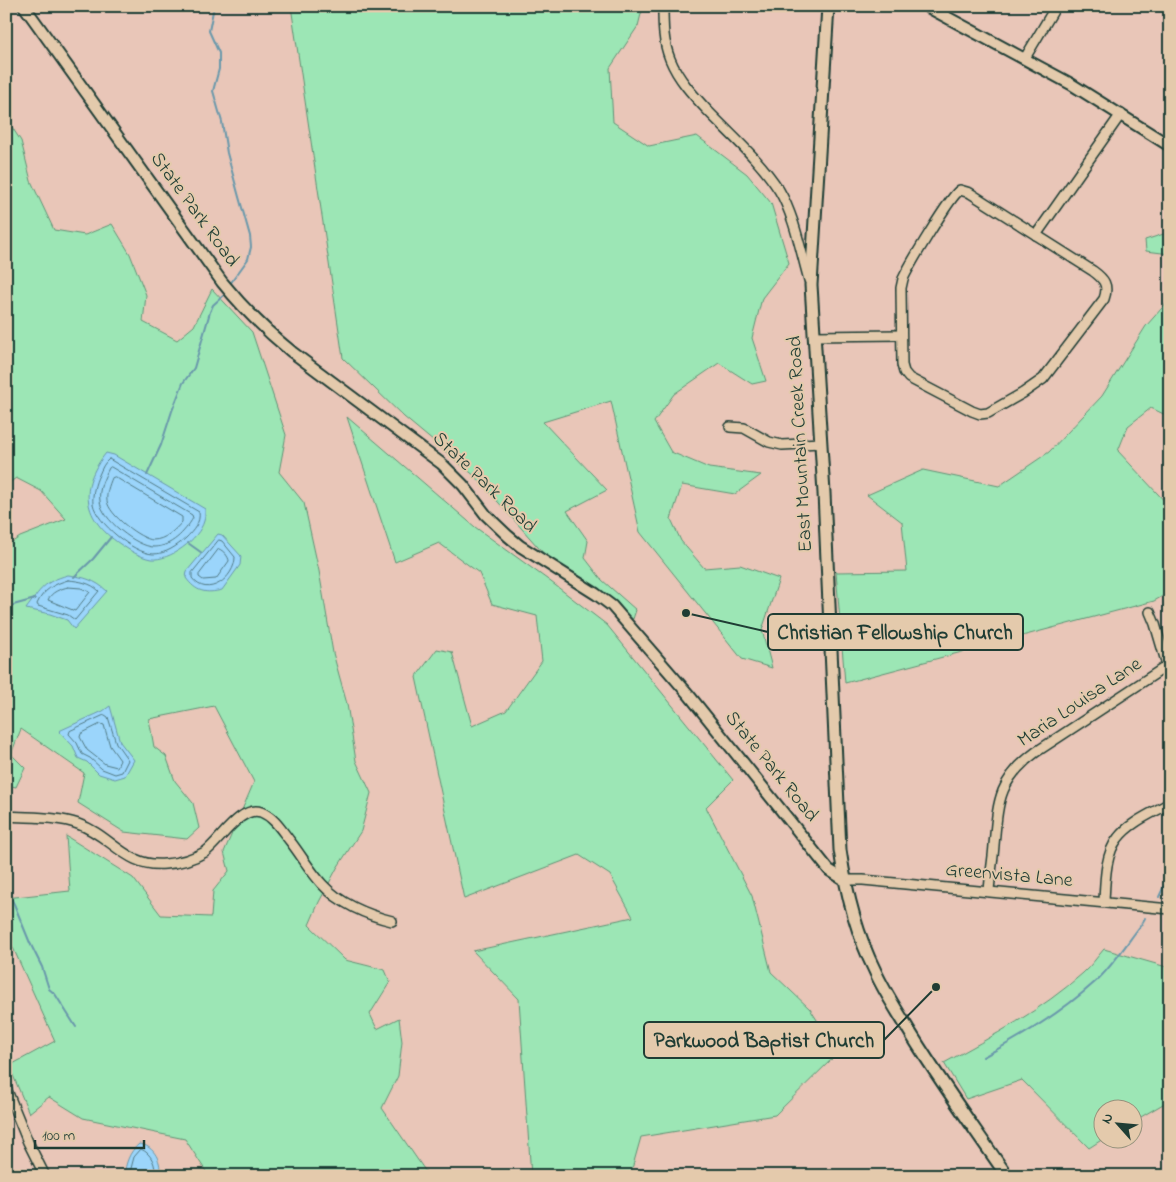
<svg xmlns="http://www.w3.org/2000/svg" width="1176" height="1182" viewBox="0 0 1176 1182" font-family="'Indie Flower',sans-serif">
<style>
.green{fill:#9ce6b5;stroke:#5e9274}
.water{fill:#9bd5fb;stroke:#6998ab}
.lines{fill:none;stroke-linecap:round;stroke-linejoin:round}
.shore{stroke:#517a84;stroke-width:1}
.stream{stroke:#6998ab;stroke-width:2}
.minor-casing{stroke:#1f3d34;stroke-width:12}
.tertiary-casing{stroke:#1f3d34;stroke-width:14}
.secondary-casing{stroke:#1f3d34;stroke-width:15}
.minor{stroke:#e4caac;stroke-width:9}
.tertiary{stroke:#e4caac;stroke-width:10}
.secondary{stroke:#e4caac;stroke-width:11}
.labels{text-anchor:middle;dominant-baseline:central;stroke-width:4;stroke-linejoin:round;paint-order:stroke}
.street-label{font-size:20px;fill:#1f3d34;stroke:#e4caac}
.leader{fill:none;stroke:#1f3d34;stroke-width:2}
.callout-dot{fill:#1f3d34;stroke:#e4caac;stroke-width:2}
.callout{fill:#e4caac;stroke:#1f3d34;stroke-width:2}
.callout-label{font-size:21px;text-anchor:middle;font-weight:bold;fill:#1f3d34}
</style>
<rect width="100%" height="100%" fill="#e9c6b8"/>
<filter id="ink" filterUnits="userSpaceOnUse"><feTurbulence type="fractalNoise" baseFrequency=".02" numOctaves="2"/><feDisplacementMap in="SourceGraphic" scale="10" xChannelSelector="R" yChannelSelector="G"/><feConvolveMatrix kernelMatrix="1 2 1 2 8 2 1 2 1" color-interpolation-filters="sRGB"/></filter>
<g filter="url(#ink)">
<g class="green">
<polygon points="291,6 643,6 638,26 610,68 613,122 649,146 697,136 747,174 771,203 789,263 762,298 752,338 766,381 752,384 719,363 674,394 654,422 671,452 709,468 761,475 735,494 682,485 671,519 681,541 704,568 740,565 779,579 762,630 772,668 742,659 640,532 611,401 543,422 607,490 567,511 588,541 585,558 602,580 636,610 633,619 583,578 545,555 476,477 404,417 343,358"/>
<polygon points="6,118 21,141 31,181 54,230 85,235 112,224 130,254 146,295 143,322 177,340 194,326 212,289 252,332 286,435 279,472 304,503 319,571 333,653 347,704 356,761 371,793 361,831 337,868 319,902 309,925 345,960 385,970 390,982 370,1014 377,1029 399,1018 402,1042 398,1076 382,1108 426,1172 422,1176 209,1176 185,1139 83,1118 49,1097 29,1113 9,1066 55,1041 6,932 6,898 70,891 66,836 133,878 161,915 211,917 213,891 229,871 224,852 254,782 214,706 149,719 154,747 166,756 175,781 193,803 199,828 187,839 124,832 78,803 84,773 21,729 11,754 25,768 16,787 6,785 6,546 20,537 66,519 41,491 16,478 6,485"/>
<polygon points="1170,232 1170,254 1146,251 1145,240"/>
<polygon points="1170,299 1170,417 1151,408 1128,426 1118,451 1170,507 1170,592 1154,601 845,683 836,572 907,571 902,522 867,495 923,470 999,486 1049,452 1102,396 1146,326"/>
<polygon points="347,417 475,527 551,582 607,625 733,780 706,807 752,896 771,972 810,1009 838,1053 775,1115 641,1137 630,1176 531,1176 519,999 473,951 633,917 610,875 579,855 464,899 416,677 437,649 452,652 472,726 506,711 542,661 537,616 492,604 479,573 439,543 395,562"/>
<path d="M1104 949 1170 968V1100L1134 1121V1110H1104L1103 1139 1089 1148 1022 1080 966 1099 944 1063C993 1036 1042 1010 1083 973 1091 966 1097 957 1104 949Z"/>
</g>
<g class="water">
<path d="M106 453 114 455 205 509C205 513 205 518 204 521 199 539 170 561 151 559 140 557 129 550 120 544 83 519 78 488 106 453Z"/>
<path d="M218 534 222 535 241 556 240 565 222 590C206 594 196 592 186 578L187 571Z"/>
<path d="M68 575C84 577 95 580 107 591L74 629 67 620 50 614 26 609C41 589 43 582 68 575Z"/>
<polygon points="110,706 120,742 134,760 125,776 115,779 99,774 87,762 78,758 73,746 59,731 103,711"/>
<path d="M139 1144C154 1145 163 1163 159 1176L124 1175C126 1163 129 1152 139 1144Z"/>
</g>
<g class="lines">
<g class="shore">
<path d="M109 459 199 512C201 522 193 531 186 538 177 546 166 554 153 554 133 553 97 523 93 504 92 495 95 483 99 475 102 468 104 463 109 459Z"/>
<path d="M111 467 192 515 193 518C185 532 171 547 154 547 137 547 101 519 100 501 98 489 104 478 109 468Z"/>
<path d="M115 477 182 517V522C175 530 165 540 153 540 140 539 109 515 107 501 106 494 109 485 112 478Z"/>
<path d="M219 540 222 541 235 557C235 578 207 599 192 578V573Z"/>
<path d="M219 549C223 550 229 557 229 561L216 579 203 580 199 577V575Z"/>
<path d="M68 580C80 581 91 583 99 591L75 620 68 615 38 606 37 604C43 590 54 584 68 580Z"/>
<path d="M68 587 81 588 90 592 75 611 48 600C51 592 60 589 68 587Z"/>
<polygon points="105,715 108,717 116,743 128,760 122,772 115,774 102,769 90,758 82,754 77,743 69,734 70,731"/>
<polygon points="101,724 104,725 110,746 120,760 117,767 105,764 87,750 80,737 81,734"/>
<path d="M129 1176 134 1157 141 1149C152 1154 156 1165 155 1176"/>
</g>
<g class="stream">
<polyline points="214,6 209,31 219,53 219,69 213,91 222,122 227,153 239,197 250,236 251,247 248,259 230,284"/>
<polyline points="147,475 161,445 172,411 183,383 194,368 210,312 213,305 223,296"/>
<polyline points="188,543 202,553"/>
<polyline points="74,577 93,559 111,537"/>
<polyline points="6,607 35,599"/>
<polyline points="6,890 14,904 30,943 42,967 49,989 55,994 76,1027"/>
<polyline points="1159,897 1170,873"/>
<path d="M983 1057C1023 1036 1061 1013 1095 982 1112 967 1127 943 1141 925L1145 918"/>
</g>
<defs>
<g id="minor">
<path d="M663 6C663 24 663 42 670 59 678 79 693 95 708 111 732 136 760 160 779 190 794 215 801 252 809 280"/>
<polyline points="1025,58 1056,6"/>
<path d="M960 190 970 193 1093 271C1104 279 1109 285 1104 299L1043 379 1023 393 988 413 980 414 972 411 909 378 904 372 902 365 901 288 903 279C909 266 950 196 960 190Z"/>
<polyline points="1036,235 1121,114"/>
<polyline points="814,336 901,335"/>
<polyline points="730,427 744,428 769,442 782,445 821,443"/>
<polyline points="1150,612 1155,624 1170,675"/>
<path d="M6 816C29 818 56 816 78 824 111 835 126 868 165 864 179 863 193 859 205 852 220 841 241 805 261 812 274 817 282 831 290 841 301 855 310 871 322 884 339 903 367 915 392 921"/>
<polyline points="845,880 863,880 1170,909"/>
<path d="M989 891C990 876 993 861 994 845 998 802 998 780 1036 752L1170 664"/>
<path d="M1104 902C1105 882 1105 854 1118 838 1130 822 1153 813 1170 803"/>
<polyline points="6,1088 28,1142 45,1176"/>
</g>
<g id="tertiary">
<path d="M24 6 222 282C243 308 266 331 292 352L442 464 463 485 486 515 508 536 520 546 596 594 612 606 689 695 829 870 845 880"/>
<polyline points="926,6 1071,84 1170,146"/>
</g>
<path id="secondary" d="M828 6 811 285 824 493 840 850C846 892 856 933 875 971 883 989 894 1006 905 1024 936 1076 972 1125 1007 1176"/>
</defs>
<use href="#minor" class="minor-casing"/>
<use href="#tertiary" class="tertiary-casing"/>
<use href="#secondary" class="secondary-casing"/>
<use href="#minor" class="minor"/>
<use href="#tertiary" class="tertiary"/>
<use href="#secondary" class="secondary"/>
</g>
</g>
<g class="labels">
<g class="street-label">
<text transform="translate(194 210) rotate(54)">State Park Road</text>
<text transform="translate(801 444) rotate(-93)">East Mountain Creek Road</text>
<text transform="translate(484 483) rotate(44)">State Park Road</text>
<text transform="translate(1080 703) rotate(-34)">Maria Louisa Lane</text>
<text transform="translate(771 767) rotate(51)">State Park Road</text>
<text transform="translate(1009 876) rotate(5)">Greenvista Lane</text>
</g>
</g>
<path class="leader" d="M686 613L768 632M936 987L884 1040"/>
<g class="callout-dot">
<circle cx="686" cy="613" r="5"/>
<circle cx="936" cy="987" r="5"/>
</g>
<g class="callout">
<rect x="768" y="614" width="255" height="36" rx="5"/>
<rect x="644" y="1022" width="240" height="36" rx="5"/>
</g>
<g class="callout-label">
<text x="895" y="639">Christian Fellowship Church</text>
<text x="764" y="1047">Parkwood Baptist Church</text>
</g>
<rect width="1176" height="1182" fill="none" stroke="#e4caac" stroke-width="25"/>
<rect x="12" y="12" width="1151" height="1157" fill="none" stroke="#1f3d34" stroke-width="2" filter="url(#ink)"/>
<g transform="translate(1118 1124) rotate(297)"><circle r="24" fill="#e4caac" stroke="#95927c"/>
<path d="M0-4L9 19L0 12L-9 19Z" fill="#1f3d34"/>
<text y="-8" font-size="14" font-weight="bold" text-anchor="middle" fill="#1f3d34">N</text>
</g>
<path d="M35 1140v8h109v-8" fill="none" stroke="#1f3d34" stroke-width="2.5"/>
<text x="42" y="1140" font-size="15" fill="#1f3d34" stroke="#e4caac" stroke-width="4" paint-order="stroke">100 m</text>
</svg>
